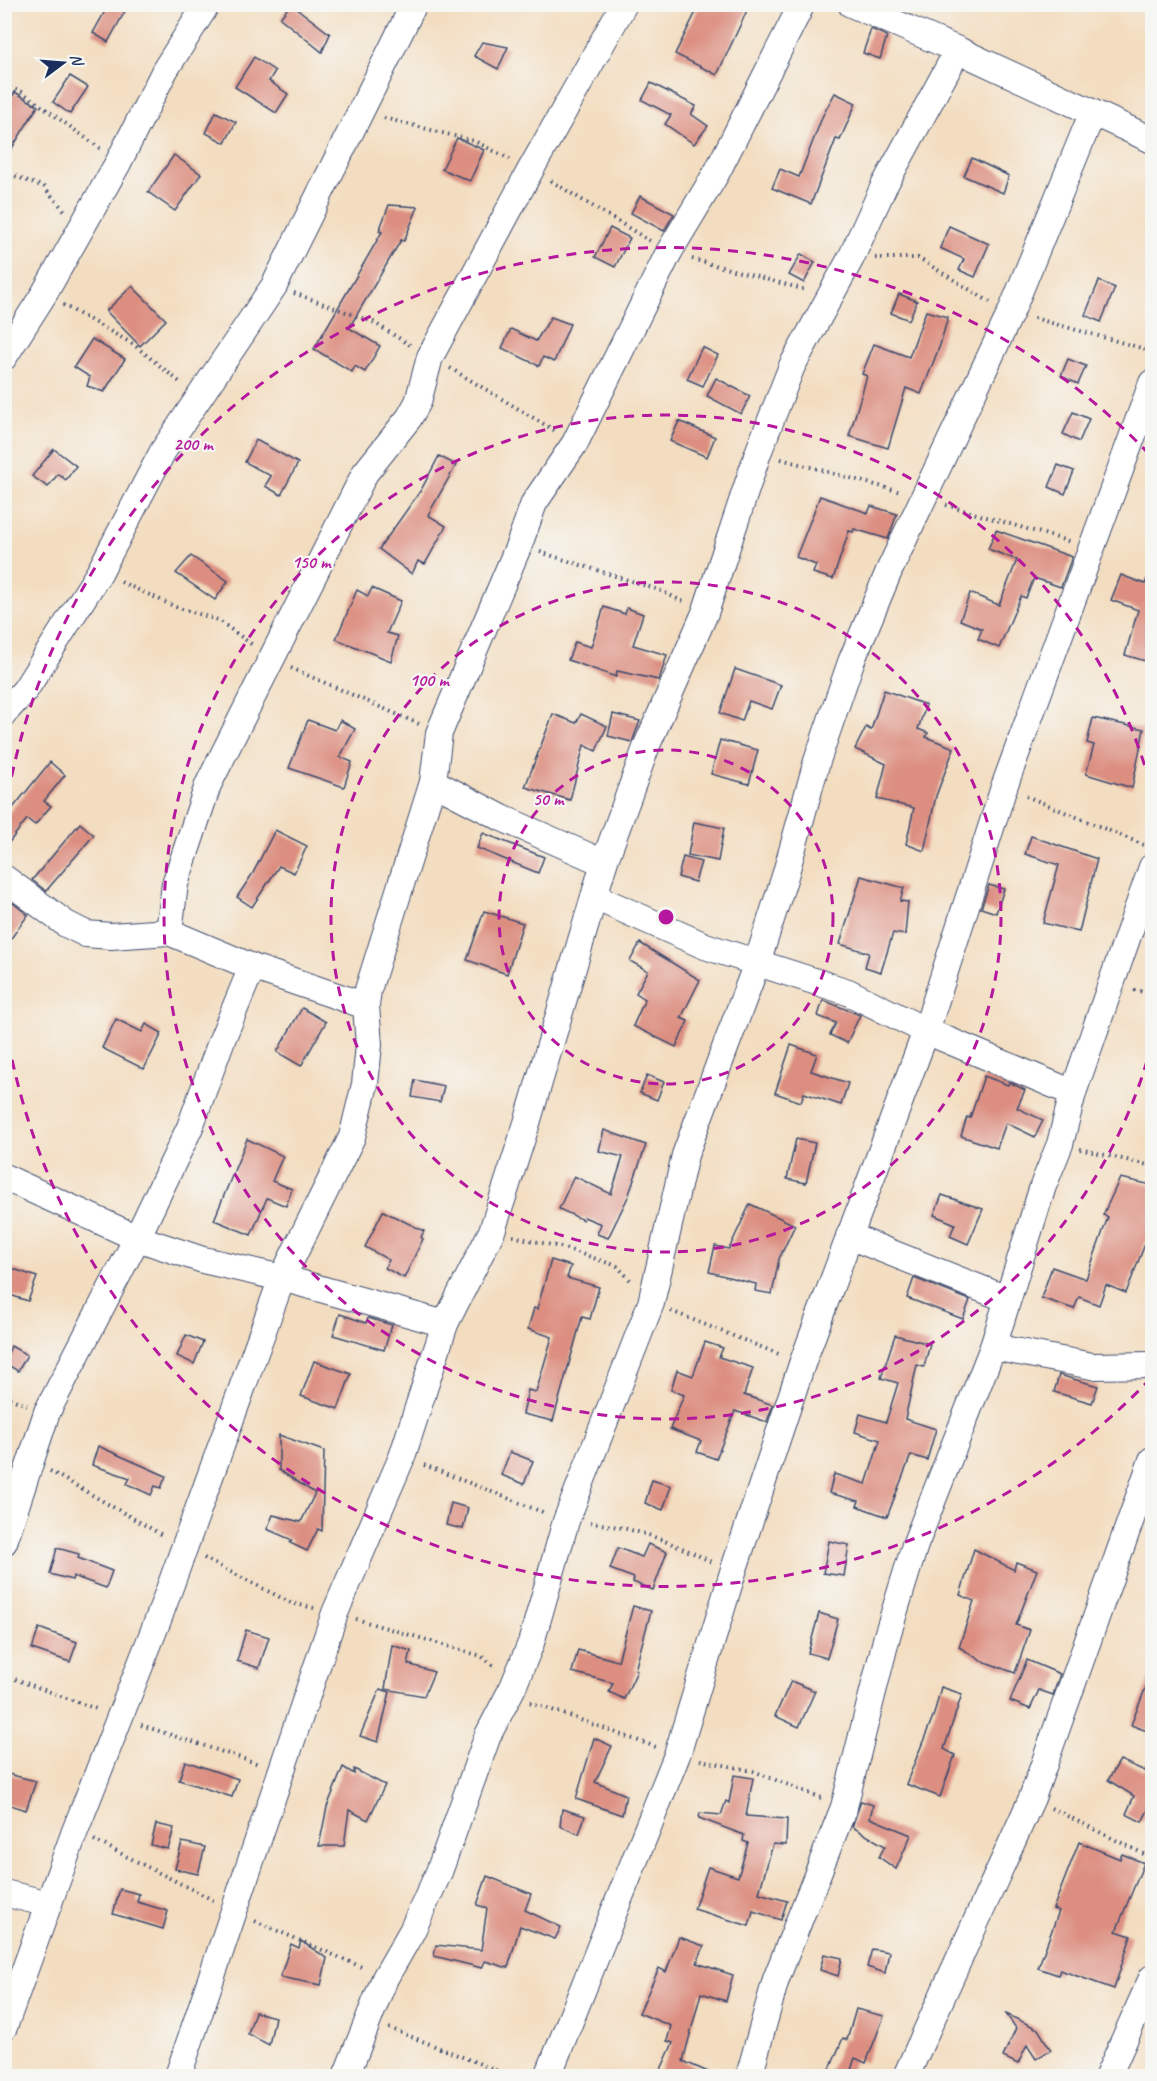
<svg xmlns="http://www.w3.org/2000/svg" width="1157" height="2081" viewBox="0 0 1157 2081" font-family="Caveat,sans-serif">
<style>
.building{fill:#dc8e80}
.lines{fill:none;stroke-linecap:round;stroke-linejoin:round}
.minor-casing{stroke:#3b496d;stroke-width:28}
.path{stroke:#3b496d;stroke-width:4;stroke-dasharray:1.5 4.5;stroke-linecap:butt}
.minor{stroke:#fff;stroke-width:26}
.ring{fill:none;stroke:#b5179e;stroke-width:3;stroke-dasharray:10 8}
.centre{fill:#b5179e;stroke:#f6f6f2;stroke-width:3}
.ring-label{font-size:18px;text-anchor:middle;font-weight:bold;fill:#b5179e;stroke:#f6f6f2;stroke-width:4.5;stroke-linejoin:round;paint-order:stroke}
</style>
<rect width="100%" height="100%" fill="#f6f6f2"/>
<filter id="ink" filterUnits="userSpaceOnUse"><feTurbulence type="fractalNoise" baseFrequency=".0167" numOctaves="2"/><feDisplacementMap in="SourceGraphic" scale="12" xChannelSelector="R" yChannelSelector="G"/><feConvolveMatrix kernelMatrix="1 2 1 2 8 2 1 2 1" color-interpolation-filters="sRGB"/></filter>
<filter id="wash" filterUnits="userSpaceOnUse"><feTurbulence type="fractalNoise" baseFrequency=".008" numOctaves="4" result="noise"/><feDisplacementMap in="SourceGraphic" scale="24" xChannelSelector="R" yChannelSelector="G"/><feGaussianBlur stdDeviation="1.35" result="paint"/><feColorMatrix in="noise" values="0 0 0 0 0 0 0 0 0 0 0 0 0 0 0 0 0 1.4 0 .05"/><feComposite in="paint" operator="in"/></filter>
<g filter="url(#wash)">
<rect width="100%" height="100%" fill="#f3ddc0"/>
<g id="blocks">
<g class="building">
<polygon points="109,4 129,4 108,42 93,33"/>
<polygon points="291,4 330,34 322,52 280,18"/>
<polygon points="700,4 750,4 717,75 675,54"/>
<polygon points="871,29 887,36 880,59 863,53"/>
<polygon points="482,42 508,47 498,69 474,56"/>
<polygon points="254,57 275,71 269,81 288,94 276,113 235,87"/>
<polygon points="70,76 88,87 70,114 53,102"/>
<polygon points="651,83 696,106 691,114 708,126 694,144 665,124 671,115 642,100"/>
<polygon points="15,92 38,106 4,161 4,110"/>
<polygon points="835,93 856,103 840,140 836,139 811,204 772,188 780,169 799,177 823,115"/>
<polygon points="216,112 236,122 225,143 206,133"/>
<polygon points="457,138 484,150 470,181 442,169"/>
<polygon points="174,155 201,174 175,211 148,192"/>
<polygon points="972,158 1009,176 1003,193 964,176"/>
<polygon points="640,196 674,214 664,231 631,213"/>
<polygon points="389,205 418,207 404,241 401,240 349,328 380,346 365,372 355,366 352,372 314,349 382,232 379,231"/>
<polygon points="949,226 989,244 975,277 959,270 964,259 940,248"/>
<polygon points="610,228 630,238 615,267 595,257"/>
<polygon points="801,254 815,262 804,283 789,275"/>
<polygon points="1099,281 1115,288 1101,322 1085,315"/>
<polygon points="132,286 166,320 140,346 106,311"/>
<polygon points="899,294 917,301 909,320 891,313"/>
<polygon points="926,311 948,317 940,345 921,394 906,388 888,448 849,436 867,376 862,374 874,344 909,357"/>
<polygon points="551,317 570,324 554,362 543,357 539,366 502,348 511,329 536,341"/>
<polygon points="92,339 125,359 104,392 87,386 90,377 74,367"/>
<polygon points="702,347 718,355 703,386 687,379"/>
<polygon points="1068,359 1086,366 1078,384 1061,376"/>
<polygon points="716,378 750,396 741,414 707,396"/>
<polygon points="1073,412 1089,419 1079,442 1063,434"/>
<polygon points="679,421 715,437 707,457 670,441"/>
<polygon points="256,440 298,463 281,495 265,486 271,476 245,462"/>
<polygon points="54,449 76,466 66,480 58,474 48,487 32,476"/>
<polygon points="439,456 456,465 428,515 446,526 425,564 418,561 412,574 379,549 421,490"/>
<polygon points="1058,465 1074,471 1065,494 1049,487"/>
<polygon points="820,496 868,513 871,506 897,514 888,539 854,529 853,532 849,531 833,579 813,573 816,565 796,557"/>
<polygon points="996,530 1072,557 1061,587 1034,578 1026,598 1021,596 999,648 978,639 982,629 960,620 970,593 999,605 1017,560 988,549"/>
<polygon points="191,556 228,581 215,600 176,573"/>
<polygon points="1121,575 1145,584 1148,577 1152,578 1152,663 1125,655 1138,610 1111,600"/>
<polygon points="372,588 401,601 387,633 398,636 391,661 336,639 357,590 368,596"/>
<polygon points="604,607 625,614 627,608 643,614 633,645 667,655 659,680 617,671 616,677 568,660 575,642 591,647"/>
<polygon points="735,669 781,685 772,709 749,701 742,721 720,713"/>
<polygon points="884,690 926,705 918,729 928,733 926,737 954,748 936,796 924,851 906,844 914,808 877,799 886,764 855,749 866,727 871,730"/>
<polygon points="553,714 576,723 581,714 607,726 596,751 584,745 570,800 525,787"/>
<polygon points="613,714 640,721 632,742 608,736"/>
<polygon points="1093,718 1144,729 1132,788 1086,774 1094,745 1087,743"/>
<polygon points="308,720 335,730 340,720 355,729 340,757 352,762 344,787 289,768"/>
<polygon points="720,740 758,750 749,784 711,774"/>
<polygon points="50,762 65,775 44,801 51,806 35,825 27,819 4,849 4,819"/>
<polygon points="694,822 724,828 718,861 688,855"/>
<polygon points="80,823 94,835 46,891 32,880"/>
<polygon points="275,830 307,846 294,873 279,866 252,907 237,897 253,873"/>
<polygon points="483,833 544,857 538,873 477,848"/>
<polygon points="1031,836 1097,859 1079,932 1043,923 1059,865 1025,854"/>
<polygon points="683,857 701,862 695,882 678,877"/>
<polygon points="861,876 904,888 900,901 908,902 905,935 893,933 881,972 865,967 869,953 840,944"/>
<polygon points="989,885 1004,889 996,913 981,908"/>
<polygon points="13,903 28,915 4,948 4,913"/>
<polygon points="484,911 523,923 507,974 467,960"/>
<polygon points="640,943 700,980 681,1018 688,1021 676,1047 633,1026 645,999 636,993 648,971 630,961"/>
<polygon points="823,1000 860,1015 847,1043 830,1035 836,1023 818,1016"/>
<polygon points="302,1008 326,1022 301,1066 277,1052"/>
<polygon points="116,1019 142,1032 146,1024 162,1033 144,1069 102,1048"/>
<polygon points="791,1045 817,1054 811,1071 848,1083 841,1105 804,1093 801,1102 775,1093"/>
<polygon points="647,1075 664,1082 657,1100 640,1093"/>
<polygon points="984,1076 1008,1085 1009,1082 1025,1090 1017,1108 1043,1120 1035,1137 1006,1123 997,1148 961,1136 967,1117 970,1118"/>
<polygon points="415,1080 444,1086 440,1102 412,1097"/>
<polygon points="604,1130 646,1145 628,1197 608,1238 597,1234 601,1224 584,1217 583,1220 559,1209 574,1176 611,1194 623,1157 599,1151"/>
<polygon points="247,1139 283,1156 272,1181 292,1189 286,1206 267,1198 251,1235 214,1220"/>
<polygon points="796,1139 815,1143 806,1183 787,1179"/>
<polygon points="1120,1178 1152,1185 1152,1226 1126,1293 1106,1285 1099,1305 1079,1297 1074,1309 1041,1298 1052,1267 1086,1279 1108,1217 1103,1215"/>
<polygon points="942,1195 983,1209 968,1244 950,1236 955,1224 934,1215"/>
<polygon points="750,1204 795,1225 779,1259 772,1294 755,1291 756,1284 709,1272 715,1246 729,1249"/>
<polygon points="383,1211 424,1231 421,1237 423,1239 404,1278 385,1268 389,1260 365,1247"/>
<polygon points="551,1260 571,1266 567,1278 599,1287 590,1319 582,1317 553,1421 523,1414 528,1390 536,1392 552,1337 528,1329 534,1308 537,1309"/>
<polygon points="8,1267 37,1277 28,1301 4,1293 4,1276"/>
<polygon points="914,1278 970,1300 963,1319 907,1298"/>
<polygon points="340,1314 366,1323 368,1318 392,1325 384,1350 333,1335"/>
<polygon points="186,1335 203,1342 194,1364 177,1356"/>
<polygon points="895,1335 930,1344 924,1367 917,1365 905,1419 936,1429 927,1460 911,1455 887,1517 857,1506 859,1501 829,1493 834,1474 866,1484 880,1440 855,1432 860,1414 886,1422 898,1383 881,1378"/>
<polygon points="705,1342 723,1348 719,1357 753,1368 744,1395 773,1405 767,1422 735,1411 716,1459 697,1452 701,1441 670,1429 684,1395 671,1390 677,1370 693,1376"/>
<polygon points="11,1346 27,1355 18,1371 4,1363"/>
<polygon points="314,1361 351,1374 338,1409 301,1396"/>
<polygon points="1059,1375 1098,1386 1092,1403 1054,1392"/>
<polygon points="279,1435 324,1451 322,1531 318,1529 307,1551 290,1543 292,1540 267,1529 273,1515 301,1522 315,1493 279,1470"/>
<polygon points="98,1446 166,1476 161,1488 155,1486 151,1495 127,1484 130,1478 92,1465"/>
<polygon points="510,1452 533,1461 524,1484 501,1475"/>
<polygon points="652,1480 671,1486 663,1510 645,1503"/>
<polygon points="451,1503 468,1508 463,1529 446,1525"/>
<polygon points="829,1541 849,1545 844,1576 823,1573"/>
<polygon points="648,1544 667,1552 653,1590 633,1582 634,1578 610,1569 618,1548 642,1557"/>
<polygon points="57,1548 79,1554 78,1558 112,1571 106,1588 73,1576 72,1580 50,1574"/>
<polygon points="974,1549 1014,1570 1016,1562 1037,1570 1016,1625 1030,1630 1015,1673 980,1660 959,1647 974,1601 960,1595"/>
<polygon points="633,1606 651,1611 635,1670 637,1671 624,1699 609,1692 613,1683 572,1672 578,1650 618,1661"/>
<polygon points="819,1613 838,1619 827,1658 808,1653"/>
<polygon points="39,1628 77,1642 70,1662 32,1649"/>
<polygon points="246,1630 269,1637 259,1668 237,1661"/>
<polygon points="392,1645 411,1651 408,1664 434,1672 424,1696 385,1689"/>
<polygon points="1027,1660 1060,1674 1053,1695 1039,1690 1030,1709 1010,1701"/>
<polygon points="1151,1674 1152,1674 1152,1733 1131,1725"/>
<polygon points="791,1681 815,1691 799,1727 775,1716"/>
<polygon points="941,1687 962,1694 944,1749 955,1755 940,1797 906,1784 934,1714"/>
<polygon points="380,1689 390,1692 378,1742 360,1736"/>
<polygon points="594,1738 612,1746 595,1782 626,1795 622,1815 576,1799"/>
<polygon points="1152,1754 1152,1807 1150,1806 1142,1822 1126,1814 1134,1796 1108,1780 1120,1760 1145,1771"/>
<polygon points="185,1761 238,1779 232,1797 179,1780"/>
<polygon points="343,1767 354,1774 354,1769 385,1785 368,1820 349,1810 344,1846 319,1846 327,1807"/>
<polygon points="4,1773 36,1781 26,1810 4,1803"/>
<polygon points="734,1775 753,1778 746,1816 787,1819 786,1845 773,1844 759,1893 787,1901 781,1920 753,1911 749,1926 694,1909 708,1867 738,1877 748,1843 743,1841 744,1835 699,1818 700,1813 721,1815 726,1801 729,1803"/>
<polygon points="861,1801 873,1805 870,1818 911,1835 896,1869 879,1857 885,1846 852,1827"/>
<polygon points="562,1809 585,1816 579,1834 560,1826"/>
<polygon points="156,1824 174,1828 168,1849 151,1845"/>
<polygon points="182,1842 205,1847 198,1874 175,1869"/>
<polygon points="1079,1842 1120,1859 1122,1854 1144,1863 1116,1931 1131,1936 1114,1989 1060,1970 1058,1975 1038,1968 1059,1911 1053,1909"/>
<polygon points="487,1876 531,1894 525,1910 561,1927 555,1939 520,1926 508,1968 485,1961 482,1968 434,1956 436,1945 481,1950 487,1908 477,1905"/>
<polygon points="120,1889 139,1894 137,1902 168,1911 163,1929 113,1914"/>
<polygon points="679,1937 704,1946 697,1963 733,1975 726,2001 701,1993 683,2061 717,2076 658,2076 673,2043 667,2041 671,2026 639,2013 659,1968 666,1972"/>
<polygon points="301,1941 327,1958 321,1985 280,1977 291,1944 299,1948"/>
<polygon points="872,1949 889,1952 885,1973 867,1967"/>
<polygon points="824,1954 842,1958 838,1976 820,1970"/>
<polygon points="856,2009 884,2016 866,2063 855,2058 849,2076 827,2076 843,2038 847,2040"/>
<polygon points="255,2012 275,2017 269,2045 248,2034"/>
<polygon points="1006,2014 1038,2029 1051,2050 1036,2059 1027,2045 1018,2064 1003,2057 1016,2028"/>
</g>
</g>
</g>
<g filter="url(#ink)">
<use href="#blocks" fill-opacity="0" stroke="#3b496d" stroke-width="1.5"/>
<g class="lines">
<defs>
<g id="minor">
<polyline points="851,4 958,50 1152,140"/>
<polyline points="4,357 44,294 118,163 165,70 207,4"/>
<polyline points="4,713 25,690 99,573 163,451 274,286 414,4"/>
<polyline points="433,782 502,818 604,863"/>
<polyline points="4,878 66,924 86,934 111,936 169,932 252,967 366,1006"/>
<polyline points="595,897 705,946 848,992 926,1031 1073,1093"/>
<polyline points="169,932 175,884 208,785 365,473 409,418 418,402 430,357 531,169 624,4"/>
<polyline points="4,1177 137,1238 203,1260 282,1278 445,1324"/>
<polyline points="849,1236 1007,1299"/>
<polyline points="993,1347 1092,1366 1152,1365"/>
<polyline points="4,1542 47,1412 137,1238 190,1127 221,1042 252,967"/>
<polyline points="4,1893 49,1904"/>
<polyline points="4,2027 75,1831 158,1620 282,1278 352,1137 365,1084 369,1045 366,1006 368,990 433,782 439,733 519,545 534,503 575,443 669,252 717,172 802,4"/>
<polyline points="178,2076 335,1613 402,1457 445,1324 492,1231 527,1123 604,863 647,745 705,613 758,453 792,366 851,258 884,186 958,50"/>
<polyline points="346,2076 385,1978 412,1931 439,1872 488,1735 513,1687 531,1643 566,1521 651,1303 685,1155 757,963 785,876 817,761 851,662 889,571 1011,312 1092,114"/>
<polyline points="548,2076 677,1755 733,1572 802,1364 926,1031 1004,787 1152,383"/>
<polyline points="749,2076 776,1979 844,1807 887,1636 915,1545 993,1347 1043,1186 1060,1144 1073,1093 1152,867"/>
<polyline points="906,2076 1032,1798 1152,1460"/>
<polyline points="1108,2076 1152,1978"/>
</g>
</defs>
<use href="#minor" class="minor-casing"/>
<g class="path">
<polyline points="4,86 22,92 101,149"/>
<polyline points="384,118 474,141 510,159"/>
<polyline points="4,172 44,187 65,211"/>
<polyline points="551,181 650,241"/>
<polyline points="875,258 918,258 990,302"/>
<polyline points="692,259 806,290"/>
<polyline points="294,293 373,322 410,345"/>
<polyline points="63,305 133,344 181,383"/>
<polyline points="1034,318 1152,351"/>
<polyline points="450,368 557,432"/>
<polyline points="781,459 901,492"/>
<polyline points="946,505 1071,542"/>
<polyline points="540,552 659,590 686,603"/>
<polyline points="121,582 176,607 218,620 254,646"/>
<polyline points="291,668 419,724"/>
<polyline points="1026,796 1144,845"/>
<polyline points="1134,990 1152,994"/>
<polyline points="1080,1149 1152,1166"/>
<polyline points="513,1236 564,1248 617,1266 632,1282"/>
<polyline points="671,1311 781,1355"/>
<polyline points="4,1396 27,1405"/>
<polyline points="424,1465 545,1513"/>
<polyline points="50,1471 164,1536"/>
<path d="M590 1523C636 1527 673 1543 714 1563"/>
<polyline points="204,1558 291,1603 314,1608"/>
<polyline points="356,1619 481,1656 496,1667"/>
<polyline points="4,1675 99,1710"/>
<polyline points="530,1702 656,1747"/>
<polyline points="141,1725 259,1764"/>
<polyline points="700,1760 753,1771 824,1799"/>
<polyline points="1051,1808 1152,1858"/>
<polyline points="94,1840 213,1900"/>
<polyline points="255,1921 364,1968"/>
<polyline points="389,2028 511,2076"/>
</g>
<use href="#minor" class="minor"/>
</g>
</g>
<g class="ring">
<circle cx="666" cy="917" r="167"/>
<circle cx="666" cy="917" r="335"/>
<path d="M1152 1043A502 502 0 1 1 1152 791"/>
<path d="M1151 1378A669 669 0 0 1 5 1022M5 812A669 669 0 0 1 1151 456"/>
</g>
<circle cx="666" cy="917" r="9" class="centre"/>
<g class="ring-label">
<text x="193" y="450">200 m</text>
<text x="311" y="568">150 m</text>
<text x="429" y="686">100 m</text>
<text x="548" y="805">50 m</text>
</g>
<rect width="1157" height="2081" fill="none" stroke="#f6f6f2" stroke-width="24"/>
<g transform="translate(63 63) rotate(74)" stroke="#f6f6f2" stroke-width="4.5" paint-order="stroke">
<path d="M0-4.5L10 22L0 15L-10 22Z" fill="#1b2f5e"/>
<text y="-9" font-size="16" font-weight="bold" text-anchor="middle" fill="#1b2f5e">N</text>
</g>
</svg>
